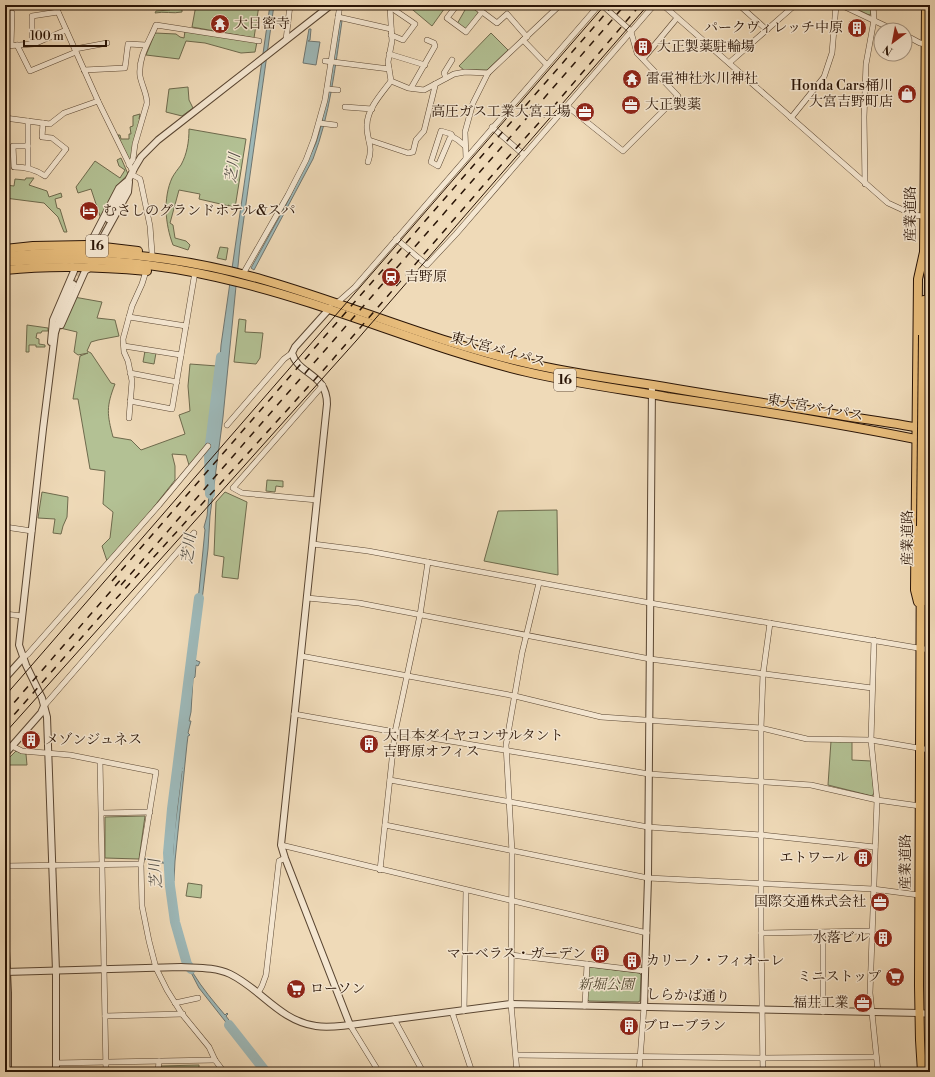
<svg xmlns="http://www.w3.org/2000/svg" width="935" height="1077" viewBox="0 0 935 1077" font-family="'Libre Bodoni','Noto Serif JP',serif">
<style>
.green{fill:#b3c194;stroke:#6e6a4d}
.water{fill:#9db8b8;stroke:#6f7671}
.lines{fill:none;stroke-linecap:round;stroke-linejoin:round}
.river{stroke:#9db8b8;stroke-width:10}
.tertiary-tunnel{stroke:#d1bc9d;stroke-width:6;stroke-dasharray:6 3;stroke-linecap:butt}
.minor-casing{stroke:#5a4632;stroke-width:6}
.tertiary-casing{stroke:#5a4632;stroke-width:8}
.primary-casing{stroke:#291406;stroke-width:10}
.trunk-casing{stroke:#291406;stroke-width:10}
.minor{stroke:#f5e7d1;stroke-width:5}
.tertiary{stroke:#f5e7d1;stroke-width:6}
.primary{stroke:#e8bd7c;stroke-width:8}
.trunk{stroke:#e8bd7c;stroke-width:8}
.tram{stroke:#291406;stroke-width:1}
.rail{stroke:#291406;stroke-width:1.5;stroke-dasharray:7 7;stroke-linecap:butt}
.primary-bridge-casing{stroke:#291406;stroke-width:10;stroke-linecap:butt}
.primary-bridge{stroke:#e8bd7c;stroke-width:8}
.labels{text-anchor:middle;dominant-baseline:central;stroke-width:3;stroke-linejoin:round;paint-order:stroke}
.shield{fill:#f5e7d1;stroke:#665343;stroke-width:1}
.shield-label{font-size:13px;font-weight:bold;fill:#291406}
.poi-label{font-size:14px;fill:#291406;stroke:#f5e7d1;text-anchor:start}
.street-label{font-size:14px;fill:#291406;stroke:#f5e7d1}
.park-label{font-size:14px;font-style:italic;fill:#524831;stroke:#f5e7d1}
.water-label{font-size:15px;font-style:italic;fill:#524d44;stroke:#f5e7d1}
</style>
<rect width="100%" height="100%" fill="#efdab8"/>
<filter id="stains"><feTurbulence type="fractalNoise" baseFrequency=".005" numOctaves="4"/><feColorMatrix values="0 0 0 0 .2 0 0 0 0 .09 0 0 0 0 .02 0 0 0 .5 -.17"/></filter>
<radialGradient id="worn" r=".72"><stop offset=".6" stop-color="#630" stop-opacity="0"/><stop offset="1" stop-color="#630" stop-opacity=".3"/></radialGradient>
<g class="green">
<path d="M170 5H182V12C173 14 164 11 155 13L156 11 170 10Z"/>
<polygon points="196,5 259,5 254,38 192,27"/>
<polygon points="407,5 447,5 432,26"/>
<polygon points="459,5 470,5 478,11 478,13 467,29 464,30 457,24 465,10"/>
<polygon points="848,5 871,5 871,14 869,15"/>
<polygon points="185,31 257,42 255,52 241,53 205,43 186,41 179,59 146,55 155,33 176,34 180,37 184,38"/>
<polygon points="491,33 508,50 487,70 464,70 459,66"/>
<polygon points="188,87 189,100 193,108 182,116 166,112 169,89"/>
<polygon points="140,114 139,119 141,119 132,159 129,163 118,135 120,135 121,139 129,139 129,134 131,134 130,127 133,126 133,116"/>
<path d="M189 129 246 139 235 208 228 205 229 206 199 199 200 194 179 190 170 223 173 225 175 238 186 241 190 245 188 250 173 245C165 224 163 198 172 178 174 174 178 169 181 165 187 154 189 142 189 129Z"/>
<path d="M121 158 128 174C125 178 122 180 119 184 112 195 107 207 101 219L91 189 78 193 76 187 95 161 120 178 125 170 119 166 117 160Z"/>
<polygon points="26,178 34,178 29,185 47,191 49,197 61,193 62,197 55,199 57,208 60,209 67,232 64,232 58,217 44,203 5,198 6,188 5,185 14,186 15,179 25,180"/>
<polygon points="220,247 228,248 226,260 217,258"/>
<path d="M74 297 102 302 97 318 115 320 119 336 98 340 91 342 87 351 91 353 111 383 115 384C106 407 107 414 113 437L131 440 141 450 185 434 179 415 190 411 188 386 190 364 217 366 207 451 192 464 189 465 186 455 172 454 175 466V480L149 513 107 561 102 546 110 538 113 512 103 504 105 471 90 469 78 399H73L80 356 88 353 78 355 74 352 77 332 60 328Z"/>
<polygon points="239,319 246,320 245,332 263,333 260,358 256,364 234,362"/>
<polygon points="27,325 48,328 48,331 42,331 41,333 37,333 36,338 39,339 39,344 45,345 45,347 36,347 36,345 29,345 29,352 26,352"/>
<polygon points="145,351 156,353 154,364 143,362"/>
<polygon points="267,480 283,481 283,487 276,486 275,492 266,491"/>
<polygon points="42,492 68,497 67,517 63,526 61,534 53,533 55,519 38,518"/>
<polygon points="225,492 247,502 238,579 222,577 224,557 214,555 216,502"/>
<polygon points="557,510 558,575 484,561 498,511"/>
<polygon points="831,741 852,741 852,760 871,761 874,793 872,796 828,785"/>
<polygon points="16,751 26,754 27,765 8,765 8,759"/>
<polygon points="145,816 139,859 105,858 105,817"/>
<polygon points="188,883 202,885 201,898 186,896"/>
<polygon points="590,967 639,973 641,975 640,1001 638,1002 589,1001 587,999 588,969"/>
<polygon points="199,1065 199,1072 161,1072 161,1066"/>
</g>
<g class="water">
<path d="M270 5H274L240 246 223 417 210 516 208 549 195 660 200 662 198 666 196 665 195 677 193 679 191 712 189 721H191L188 733 190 735 188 736 187 744 175 861 174 881H173C173 913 177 945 193 973 202 988 214 1002 225 1015L227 1013 228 1014 226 1016 234 1027H233L234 1029H236L239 1033 236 1035 199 988 183 957 175 935 170 908V875L172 865 143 859V858L172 864 174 834 182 771 177 770 178 767 182 769 181 764 183 752V730H185L198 612 197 611 205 530 204 527 207 516 215 433 221 345Z"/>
<path d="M339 21H342C335 68 330 115 313 159L254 270 251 268 286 205 316 143 321 126Z"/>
<polygon points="309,29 311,29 310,40 308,41 320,42 316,65 303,63"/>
</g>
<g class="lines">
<g class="river">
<polyline points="210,494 209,452 221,357"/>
<polyline points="191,969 187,964 175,922 170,886 168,853 172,809 199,598"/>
<polyline points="229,1025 266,1072"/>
</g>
<g class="tertiary-tunnel">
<polyline points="92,248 108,219"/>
<polyline points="73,284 83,265"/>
</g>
<defs>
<g id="minor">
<polyline points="55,5 98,101 133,172"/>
<polyline points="385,5 390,7 415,24 403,40 391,35"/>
<polyline points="391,5 390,7 392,41 388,62 391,81 408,88 424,90 454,74 465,72 488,73"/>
<polyline points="457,5 447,18 466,32 482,12"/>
<polyline points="473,5 497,23 507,14 527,37"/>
<polyline points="602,5 631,31"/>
<polyline points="663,5 888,203 914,215 930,217"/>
<polyline points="739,5 767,30"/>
<polyline points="841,5 894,30"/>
<polyline points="5,13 12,13 11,45"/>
<polyline points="338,17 391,29"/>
<polyline points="905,35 920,43 926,44"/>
<polyline points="286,40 290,5"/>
<polyline points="523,40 547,65"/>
<polyline points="32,44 32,16 58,12"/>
<polyline points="17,45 30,71 76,52"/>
<polyline points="5,46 34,44 66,30"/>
<polyline points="75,49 107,43"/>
<polyline points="389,54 425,65"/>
<polyline points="643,59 677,18"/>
<polyline points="325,61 389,69"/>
<polyline points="729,63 795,5"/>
<polyline points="84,70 125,68 128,44 146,45"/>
<polyline points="446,78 444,73 452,60"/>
<polyline points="411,88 435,46 434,43 427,40"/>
<polyline points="327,89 338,90"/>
<polyline points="567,106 623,151 678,96 637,53 631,32"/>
<polyline points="345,107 372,109"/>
<polyline points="5,118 50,124 64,113 98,101"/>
<polyline points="791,118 824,77 832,53 836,5"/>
<path d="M28 121V146H13L14 167C26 167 35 169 45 176L66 149 52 138 42 137 43 123"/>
<polyline points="319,123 335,125"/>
<polyline points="492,127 524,155"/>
<polyline points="453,137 451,134 441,131 431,162 438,166 450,138 453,137 458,140 465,146"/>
<polyline points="369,140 408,153 413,152 416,140 424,131 435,86 435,84"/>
<polyline points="28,146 28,168"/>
<polyline points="466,158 465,132 473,103 488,73 560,5"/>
<path d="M368 162C374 146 366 139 367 125 367 109 382 93 391 81"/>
<path d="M129 165 133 159 135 144 147 103C147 94 142 86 140 76 138 57 149 42 156 25L259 41"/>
<polyline points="131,174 140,179 141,183 150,226 152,253"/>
<polyline points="865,184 864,117 866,64 874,20 873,5"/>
<polyline points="396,239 427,265 456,234 654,5"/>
<polyline points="243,274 288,195 306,160 314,139 325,100 340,5"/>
<polyline points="337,303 355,287 599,5"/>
<polyline points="129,317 186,326"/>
<polyline points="124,346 181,355"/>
<polyline points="130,373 177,382"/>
<polyline points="130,401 172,409 195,272"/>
<polyline points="129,418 132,381 128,361 124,352 123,339 132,306 142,284 146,271"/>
<polyline points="227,425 284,359 292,353"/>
<polyline points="317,500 242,493 233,488 323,385"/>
<polyline points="5,527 32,531"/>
<polyline points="313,544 368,551 650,603 930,650"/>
<polyline points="307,598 359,603 650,659 872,688"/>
<polyline points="5,614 22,616"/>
<polyline points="874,640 871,740 877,800 870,993 878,1072"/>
<polyline points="301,656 515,696 601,717 761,728 807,739 871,740 930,750"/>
<polyline points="23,658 28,654 159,505 208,446"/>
<polyline points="44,706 194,533"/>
<polyline points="294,714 395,732 649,774 811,785 877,800 920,806"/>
<polyline points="12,746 22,751 70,755 156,772 141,864 142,906 149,941 156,968 167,990 182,1014 209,1047 215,1060 224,1072"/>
<polyline points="100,761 106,1072"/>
<polyline points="390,780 648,827 761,835 875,847"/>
<polyline points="102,813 150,812"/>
<polyline points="385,825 648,878 873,889 919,895"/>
<polyline points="281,845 647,933"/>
<polyline points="5,866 141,864"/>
<polyline points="380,870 395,732 420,615 428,562"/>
<polyline points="761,933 872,931"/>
<polyline points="511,955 645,971"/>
<polyline points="258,993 262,986 266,975 279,861 285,858"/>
<polyline points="175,1003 198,998"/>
<polyline points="585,1006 587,964"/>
<polyline points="464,1011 466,890"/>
<polyline points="452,1012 472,1072"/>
<polyline points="823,1012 823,932"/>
<polyline points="105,1016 183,1014"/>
<polyline points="394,1019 423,1072"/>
<polyline points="350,1025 379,1072"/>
<polyline points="516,1055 762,1058 876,1057"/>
<polyline points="56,1063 215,1060"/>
<polyline points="158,1072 159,1061"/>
<polyline points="517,1072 511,1004 512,852 506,745 522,653 539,583"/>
<polyline points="639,1072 644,1007"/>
<polyline points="763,1072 761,933 761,728 763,674 770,623"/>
</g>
<g id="tertiary">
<polyline points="108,219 135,167 141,157 158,140 331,5"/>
<polyline points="87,245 93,238 119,188 126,182"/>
<polyline points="104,247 101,241 128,192 129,182"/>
<path d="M330 308 295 347 292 353C298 375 327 373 327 404L281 845 285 858 350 1025"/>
<polyline points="61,325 85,271 91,267"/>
<polyline points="51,342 53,320 74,271 72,266"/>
<polyline points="5,678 23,658"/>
<polyline points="5,754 41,713 44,706"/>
<polyline points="5,931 8,993 8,1072"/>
<path d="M5 972 181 967C197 968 215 967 230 974 261 989 280 1021 316 1026 328 1028 339 1026 350 1025L511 1004 919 1013 930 1014"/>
<polyline points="644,1007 648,878 652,385"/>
<polyline points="56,1072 56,971 47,717 42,698 26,665 19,645 43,429 55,333 62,310 73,284"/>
</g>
<g id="primary">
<polyline points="924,256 926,5"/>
<polyline points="923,335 924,300"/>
<polyline points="921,526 919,986 920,1040 922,1072"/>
<polyline points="924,601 927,591 929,278 925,257"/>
<polyline points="918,602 915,590 918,279 924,252"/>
</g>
<g id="trunk">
<polyline points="5,249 33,246 87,245 138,251"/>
<path d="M5 256C92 247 180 256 264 280 354 306 440 344 531 364 571 373 612 379 653 385 711 395 769 404 827 413 861 419 896 423 930 430"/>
<path d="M5 262C84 255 164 263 241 283 338 307 429 349 527 372 573 383 621 389 667 397 755 410 843 424 930 442"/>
<path d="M5 270C54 265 98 267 147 271"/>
</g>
</defs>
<use href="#minor" class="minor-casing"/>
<use href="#tertiary" class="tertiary-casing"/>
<use href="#primary" class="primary-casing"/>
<use href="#trunk" class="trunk-casing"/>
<use href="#minor" class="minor"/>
<use href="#tertiary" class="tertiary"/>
<use href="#primary" class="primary"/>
<use href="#trunk" class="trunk"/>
<g class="tram">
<polyline points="5,696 605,5"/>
<polyline points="5,733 356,341 648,5"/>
</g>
<g class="rail">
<polyline points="112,581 613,5"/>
<polyline points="121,585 625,5"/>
<polyline points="5,713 123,577"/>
<polyline points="5,725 104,612 327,366 502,164 553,107 640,5"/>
</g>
<defs>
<polyline id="primary-bridge" points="921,526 923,335"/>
</defs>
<use href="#primary-bridge" class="primary-bridge-casing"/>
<use href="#primary-bridge" class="primary-bridge"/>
</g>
<defs>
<symbol id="temple-disc" viewBox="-11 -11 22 22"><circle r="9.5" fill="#8f2418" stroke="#f5e7d1"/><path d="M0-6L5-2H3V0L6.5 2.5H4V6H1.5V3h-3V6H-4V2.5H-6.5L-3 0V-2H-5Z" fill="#fff"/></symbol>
<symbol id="building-disc" viewBox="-11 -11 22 22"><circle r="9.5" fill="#8f2418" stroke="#f5e7d1"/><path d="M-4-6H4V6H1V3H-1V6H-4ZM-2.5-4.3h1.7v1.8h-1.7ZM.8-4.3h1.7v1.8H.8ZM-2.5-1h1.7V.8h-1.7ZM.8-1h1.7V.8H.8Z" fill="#fff"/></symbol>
<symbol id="shop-disc" viewBox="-11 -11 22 22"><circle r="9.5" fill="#8f2418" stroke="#f5e7d1"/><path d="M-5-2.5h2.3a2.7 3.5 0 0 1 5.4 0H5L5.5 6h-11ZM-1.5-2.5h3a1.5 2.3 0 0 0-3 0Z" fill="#fff"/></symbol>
<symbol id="office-disc" viewBox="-11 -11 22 22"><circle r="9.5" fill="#8f2418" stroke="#f5e7d1"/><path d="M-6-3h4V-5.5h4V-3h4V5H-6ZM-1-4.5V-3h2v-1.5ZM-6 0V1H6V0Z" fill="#fff"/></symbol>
<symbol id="hotel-disc" viewBox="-11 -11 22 22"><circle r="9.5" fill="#8f2418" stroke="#f5e7d1"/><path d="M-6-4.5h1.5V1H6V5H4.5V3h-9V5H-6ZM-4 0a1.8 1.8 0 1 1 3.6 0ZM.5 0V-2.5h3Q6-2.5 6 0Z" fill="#fff"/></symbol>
<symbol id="station-disc" viewBox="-11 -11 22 22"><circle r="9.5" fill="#8f2418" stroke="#f5e7d1"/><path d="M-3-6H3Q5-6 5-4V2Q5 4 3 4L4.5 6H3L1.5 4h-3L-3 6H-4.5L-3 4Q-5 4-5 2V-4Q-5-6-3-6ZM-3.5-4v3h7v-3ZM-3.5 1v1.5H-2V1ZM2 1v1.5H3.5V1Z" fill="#fff"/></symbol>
<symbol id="supermarket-disc" viewBox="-11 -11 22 22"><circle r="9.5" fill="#8f2418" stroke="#f5e7d1"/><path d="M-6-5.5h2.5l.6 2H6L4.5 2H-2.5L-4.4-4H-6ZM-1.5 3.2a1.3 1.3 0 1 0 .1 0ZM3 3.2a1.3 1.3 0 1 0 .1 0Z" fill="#fff"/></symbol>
</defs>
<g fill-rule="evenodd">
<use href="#temple-disc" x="209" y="13" width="22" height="22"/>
<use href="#building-disc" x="846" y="17" width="22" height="22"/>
<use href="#building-disc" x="632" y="36" width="22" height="22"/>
<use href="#temple-disc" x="621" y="68" width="22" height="22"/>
<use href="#shop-disc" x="896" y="83" width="22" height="22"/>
<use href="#office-disc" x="620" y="94" width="22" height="22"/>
<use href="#office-disc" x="574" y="101" width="22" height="22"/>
<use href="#hotel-disc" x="78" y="200" width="22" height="22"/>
<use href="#station-disc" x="380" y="266" width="22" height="22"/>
<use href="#building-disc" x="20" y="729" width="22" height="22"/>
<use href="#building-disc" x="358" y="733" width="22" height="22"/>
<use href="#building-disc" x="852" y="847" width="22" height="22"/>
<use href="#office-disc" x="869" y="891" width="22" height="22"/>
<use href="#building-disc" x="872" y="927" width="22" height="22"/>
<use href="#building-disc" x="589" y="943" width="22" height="22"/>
<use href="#building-disc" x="621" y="950" width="22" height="22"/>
<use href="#supermarket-disc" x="884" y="966" width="22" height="22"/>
<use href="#supermarket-disc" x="285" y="978" width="22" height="22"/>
<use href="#office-disc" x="852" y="992" width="22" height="22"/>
<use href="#building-disc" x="618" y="1015" width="22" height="22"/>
</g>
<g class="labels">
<g class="shield">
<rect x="86" y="235" width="22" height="22" rx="3"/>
<rect x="554" y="369" width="22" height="22" rx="3"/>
</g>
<g class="shield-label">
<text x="97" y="246">16</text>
<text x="565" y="380">16</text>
</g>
<g class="poi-label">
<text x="234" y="24">大日密寺</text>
<text x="843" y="28" text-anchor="end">パークヴィレッチ中原</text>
<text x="657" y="47">大正製薬駐輪場</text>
<text x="646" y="79">雷電神社氷川神社</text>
<text x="893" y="86" text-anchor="end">Honda Cars桶川<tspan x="893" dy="16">大宮吉野町店</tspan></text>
<text x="645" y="105">大正製薬</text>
<text x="571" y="112" text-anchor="end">高圧ガス工業大宮工場</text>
<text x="103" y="211">むさしのグランドホテル&amp;スパ</text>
<text x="405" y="277">吉野原</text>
<text x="383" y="736">大日本ダイヤコンサルタント<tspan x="383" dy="16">吉野原オフィス</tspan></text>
<text x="45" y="740">メゾンジュネス</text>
<text x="849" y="858" text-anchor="end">エトワール</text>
<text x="866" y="902" text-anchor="end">国際交通株式会社</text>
<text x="869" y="938" text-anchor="end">水落ビル</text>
<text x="586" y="954" text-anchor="end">マーベラス・ガーデン</text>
<text x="646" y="961">カリーノ・フィオーレ</text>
<text x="881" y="977" text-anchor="end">ミニストップ</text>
<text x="310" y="989">ローソン</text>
<text x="849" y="1003" text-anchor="end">福井工業</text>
<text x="643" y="1026">ブローブラン</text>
</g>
<g class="street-label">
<text transform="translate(911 214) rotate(-90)">産業道路</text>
<text transform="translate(498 350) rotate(15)">東大宮バイパス</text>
<text transform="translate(815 408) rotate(10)">東大宮バイパス</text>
<text transform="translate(908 538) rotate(-90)">産業道路</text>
<text transform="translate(906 862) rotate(-90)">産業道路</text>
<text transform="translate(688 996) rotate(2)">しらかば通り</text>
</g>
<g class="park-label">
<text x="606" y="985">新堀公園</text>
</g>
<g class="water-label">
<text transform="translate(233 168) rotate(-82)">芝川</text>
<text transform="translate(189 549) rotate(-83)">芝川</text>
<text transform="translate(156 874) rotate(-95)">芝川</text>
</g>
</g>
<rect width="935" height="1077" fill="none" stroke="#efdab8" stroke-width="20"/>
<rect x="6" y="6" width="923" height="1065" fill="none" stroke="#291406" stroke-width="2"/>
<rect x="10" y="10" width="915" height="1057" fill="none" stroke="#291406"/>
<g transform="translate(893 42) rotate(212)"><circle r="19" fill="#f5e7d1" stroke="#a39380"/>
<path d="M0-3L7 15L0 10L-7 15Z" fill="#8f2418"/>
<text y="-6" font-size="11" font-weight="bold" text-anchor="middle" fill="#291406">N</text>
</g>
<path d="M24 40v6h82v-6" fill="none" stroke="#291406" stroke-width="2"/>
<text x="30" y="40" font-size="12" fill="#291406" stroke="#f5e7d1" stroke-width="3" paint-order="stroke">100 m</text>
<rect width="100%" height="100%" filter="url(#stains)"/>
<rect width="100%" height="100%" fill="url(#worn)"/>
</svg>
